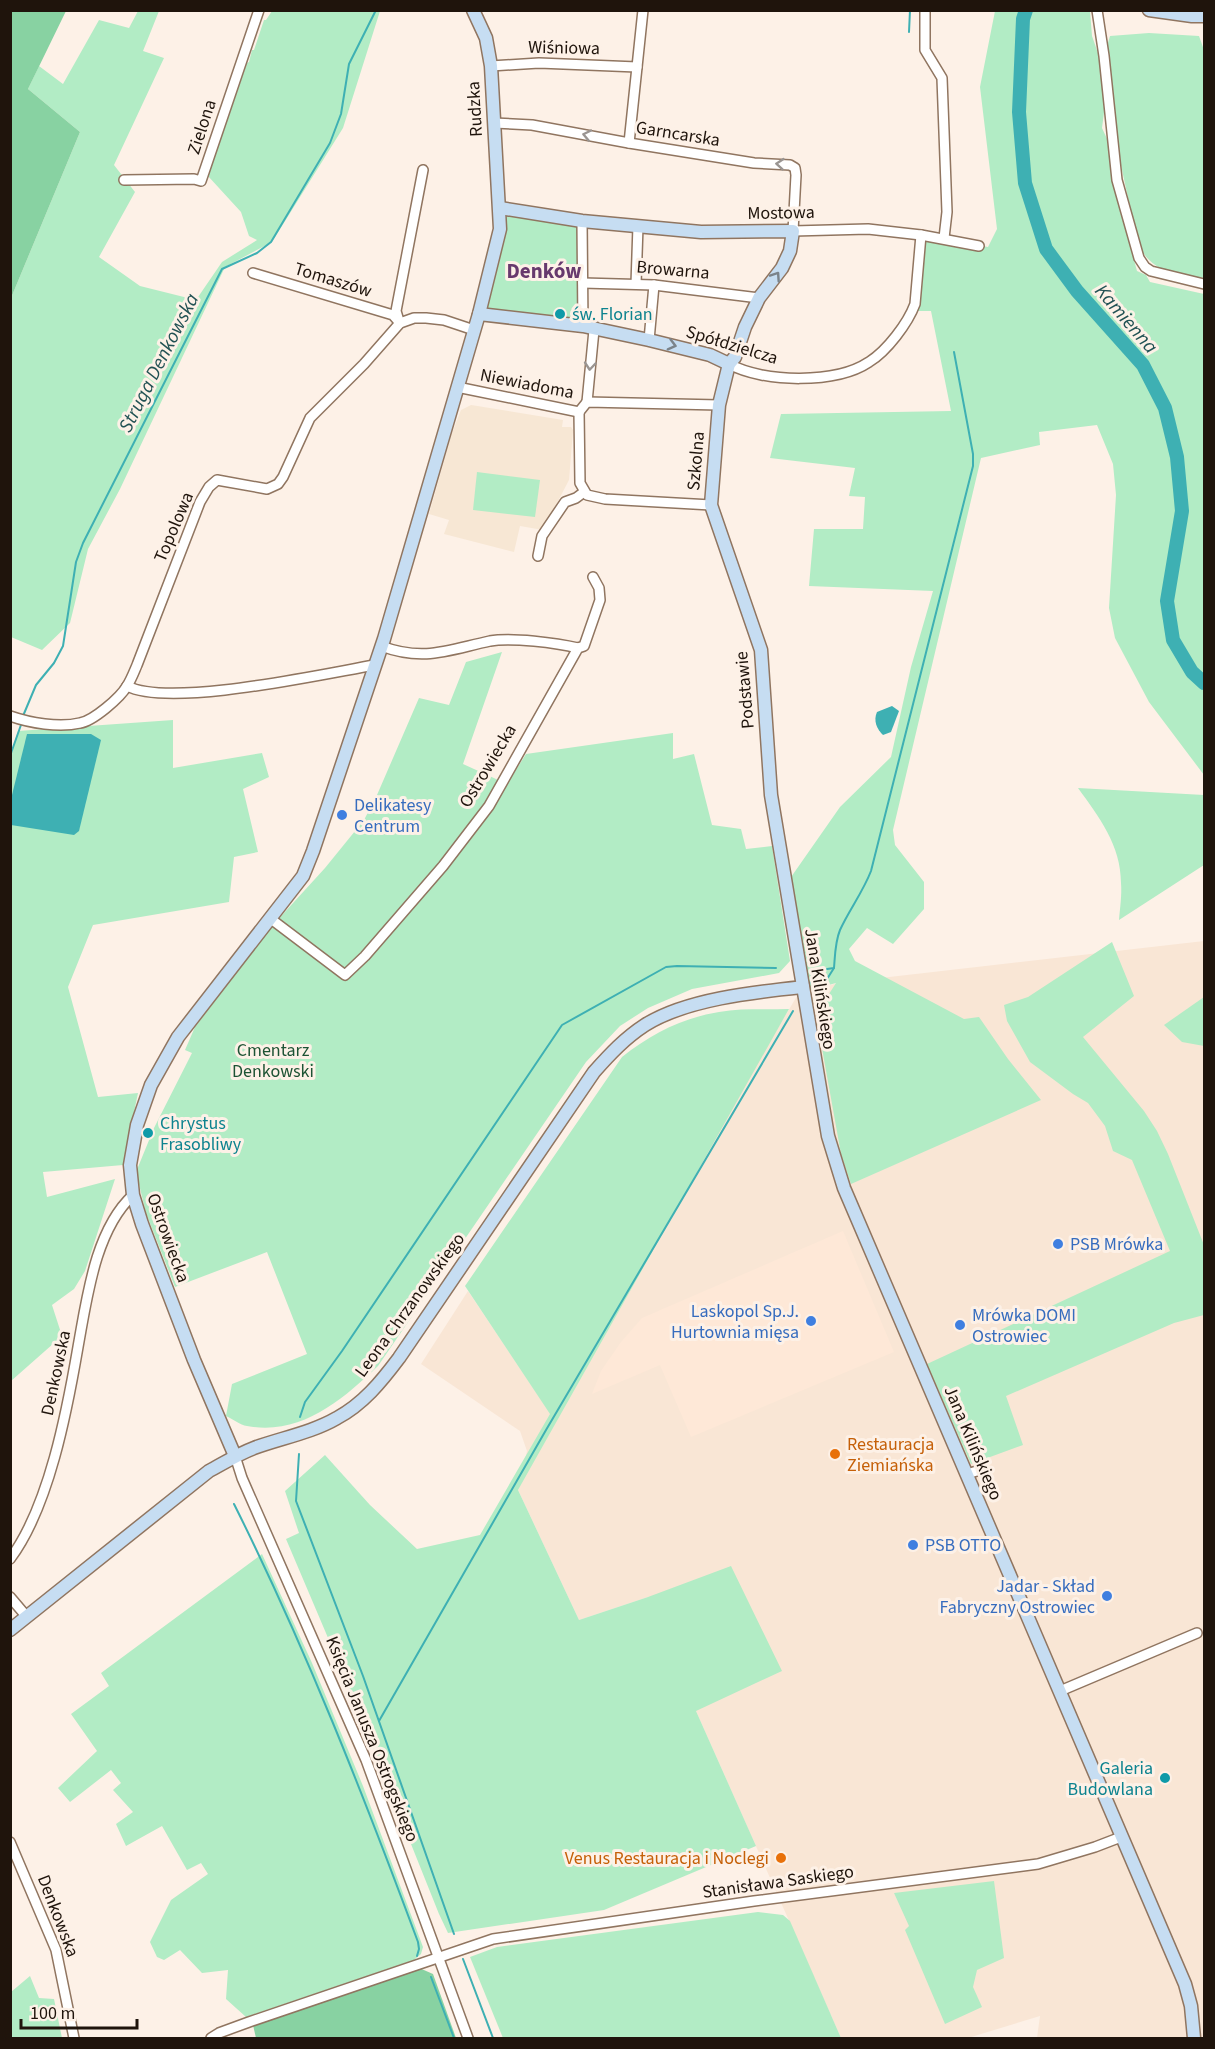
<svg xmlns="http://www.w3.org/2000/svg" width="1215" height="2049" viewBox="0 0 1215 2049" font-family="'Source Sans 3',sans-serif">
<style>
.commercial{fill:#f9e6d5}
.built{fill:#fee8d7}
.education{fill:#f7e7d4}
.green{fill:#b2ecc5}
.forest{fill:#88d2a2}
.water{fill:#3eb0b3}
.lines{fill:none;stroke-linecap:round;stroke-linejoin:round}
.stream{stroke:#3eb0b3;stroke-width:2}
.river{stroke:#3eb0b3;stroke-width:14}
.street-casing{stroke:#907560;stroke-width:12}
.secondary-casing{stroke:#907560;stroke-width:15}
.street{stroke:#fff;stroke-width:9}
.secondary{stroke:#c6ddf2;stroke-width:12}
.oneway{stroke:#9a9592}
.oneway2{stroke:#7b838a}
.culture-dot{fill:#0f9aa8;stroke:#fdf1e7;stroke-width:2}
.shop-dot{fill:#3f7fe0;stroke:#fdf1e7;stroke-width:2}
.food-dot{fill:#e8710a;stroke:#fdf1e7;stroke-width:2}
.labels{text-anchor:middle;dominant-baseline:central;stroke-width:6;stroke-linejoin:round;paint-order:stroke}
.street-label{font-size:18px;fill:#1f140c;stroke:#fdf1e7}
.culture-label{font-size:18px;fill:#0d838f;stroke:#fdf1e7;text-anchor:start}
.shop-label{font-size:18px;fill:#366cbe;stroke:#fdf1e7;text-anchor:start}
.park-label{font-size:18px;fill:#1d5334;stroke:#fdf1e7}
.food-label{font-size:18px;fill:#c56008;stroke:#fdf1e7;text-anchor:start}
.water-label{font-size:20px;font-style:italic;fill:#225254;stroke:#fdf1e7}
.quarter-label{font-size:21px;font-weight:bold;fill:#67396d;stroke:#fdf1e7}
</style>
<rect width="100%" height="100%" fill="#fdf1e7"/>
<polygon class="commercial" points="1204,941 1204,2038 1037,2038 1040,2016 968,2038 841,2038 696,1711 648,1597 579,1620 518,1490 527,1451 520,1431 421,1364 468,1291 550,1413 797,996 837,983"/>
<polygon class="built" points="843,1231 894,1352 691,1437 660,1365 592,1394 601,1371 621,1342 642,1318"/>
<polygon class="education" points="471,405 563,420 562,427 571,427 573,430 569,480 543,530 520,526 514,552 444,534 449,520 429,514 452,433 461,410"/>
<g class="green">
<polygon points="1055,10 1090,11 1092,36 1099,56 1105,105 1102,128 1108,141 1115,190 1137,271 1146,275 1150,282 1204,294 1204,775 1149,702 1115,638 1109,608 1116,495 1113,464 1097,425 1039,432 1040,445 981,458 893,830 895,845 924,882 924,909 893,944 867,928 849,949 855,961 964,1019 979,1017 1008,1059 1041,1100 851,1184 841,1154 813,998 829,994 836,983 810,990 789,880 840,807 891,757 911,667 933,591 809,586 814,529 863,529 865,497 849,496 855,468 770,458 781,414 951,411 931,311 912,311 921,235 988,247 997,229 980,87 995,11"/>
<polygon points="138,11 159,11 143,51 164,58 114,165 135,192 99,257 140,286 196,300 222,262 257,240 249,236 241,212 208,176 247,63 249,62 252,50 254,50 264,20 266,20 272,11 380,11 343,128 272,242 225,267 120,489 88,549 70,623 42,650 11,637 11,298 80,132 28,89 39,66 63,84 99,20 129,28"/>
<path d="M1149 33 1199 36 1204 50V278C1174 273 1149 273 1137 240L1121 165 1107 46 1110 36Z"/>
<polygon points="500,208 582,221 583,326 479,314"/>
<polygon points="477,472 540,480 535,517 473,510"/>
<path d="M502 652 463 764 507 784 526 754 673 733V759L694 754 712 825 741 829 746 849 772 846 790 961 779 973 692 989 648 1008 620 1026 586 1062 378 1366C342 1400 301 1436 247 1426 240 1425 233 1419 226 1416L232 1384 307 1354 267 1252 175 1287 146 1213 136 1172 154 1128 192 1053 185 1050 195 1027 273 925 325 868 364 820 377 795 419 698 449 705 466 662Z"/>
<polygon points="173,720 173,768 262,753 269,777 243,789 258,852 234,857 229,902 93,925 68,987 98,1097 138,1093 123,1165 43,1172 47,1197 115,1179 85,1271 74,1289 52,1305 62,1336 11,1381 11,756 18,731"/>
<path d="M1078 788 1204 795V865L1119 920C1120 908 1122 895 1121 883 1121 845 1099 817 1078 788Z"/>
<polygon points="1112,942 1134,996 1083,1037 1144,1111 1157,1131 1168,1154 1204,1245 1204,1315 1174,1323 1006,1396 1023,1445 971,1464 927,1364 1170,1251 1132,1160 1113,1151 1105,1126 1088,1103 1073,1094 1030,1062 1007,1021 1004,1005 1028,997"/>
<polygon points="1204,997 1204,1046 1182,1042 1164,1025"/>
<path d="M789 1009 518 1490 579 1620 648 1597 731 1566 782 1671 696 1711 756 1846 604 1910 448 1933 439 1914 337 1659 286 1539 299 1533 285 1491 325 1455 370 1505 417 1549 480 1535 550 1414 465 1286 622 1057C651 1034 682 1018 719 1012 741 1008 766 1010 789 1009Z"/>
<polygon points="262,1554 312,1663 363,1786 423,1947 421,1954 414,1960 246,2017 226,1999 228,1970 202,1973 180,1950 164,1960 157,1957 150,1942 171,1900 208,1874 201,1863 187,1870 162,1826 126,1846 116,1824 133,1812 113,1790 121,1783 111,1770 70,1802 58,1788 97,1751 71,1714 109,1686 101,1673"/>
<polygon points="994,1881 1004,1958 977,1970 973,1987 982,2007 945,2024 905,1930 909,1926 894,1893"/>
<polygon points="758,1912 783,1915 790,1921 841,2038 503,2038 470,1957 497,1947"/>
<polygon points="30,1976 39,1998 54,1999 62,2038 11,2038 11,1992"/>
</g>
<g class="forest">
<polygon points="11,10 66,11 28,89 80,132 11,298"/>
<polygon points="417,1967 433,1974 456,2038 256,2038 253,2025"/>
</g>
<g class="water">
<path d="M892 706 899 711 891 732 883 735C877 729 873 721 877 712Z"/>
<polygon points="27,734 91,734 101,740 79,831 74,835 11,825 11,799"/>
</g>
<g class="lines">
<g class="stream">
<polyline points="909,32 910,10"/>
<polyline points="23,716 36,685 54,663 63,646 76,562 83,543 222,269 257,253 271,242 330,143 341,114 349,64 376,10"/>
<polyline points="10,756 22,722"/>
<path d="M827 969 834 968C835 956 835 942 840 930 849 910 863 892 871 871L973 466V454L954 352"/>
<polyline points="808,983 827,979 834,968"/>
<polyline points="300,1417 305,1402 342,1351 562,1025 666,967 677,966 776,968"/>
<polyline points="299,1454 296,1501 363,1676 454,1934"/>
<path d="M234 1504C305 1646 363 1794 418 1942L419 1949 417 1956"/>
<polyline points="379,1721 546,1430 793,1011"/>
<polyline points="463,1959 493,2038"/>
<polyline points="431,1977 454,2038"/>
</g>
<polyline class="river" points="1026,10 1023,19 1019,112 1025,183 1046,249 1077,291 1143,365 1165,408 1177,457 1182,511 1167,601 1173,640 1192,672 1204,683"/>
<defs>
<g id="street">
<polyline points="925,10 925,50 942,78 947,212 944,238"/>
<polyline points="1097,10 1104,56 1117,180 1139,258 1145,267 1151,271 1204,284"/>
<polyline points="491,66 539,63 637,67 643,10"/>
<polyline points="494,123 532,125 629,143 754,163 790,165 795,168 796,175 793,231 868,229 921,235 979,246"/>
<polyline points="629,143 637,67"/>
<polyline points="124,180 194,179 201,181 259,10"/>
<polyline points="582,221 583,326"/>
<polyline points="253,273 393,315 400,323"/>
<polyline points="583,283 654,285 759,298"/>
<polyline points="636,284 638,226"/>
<polyline points="399,321 396,311 423,170"/>
<polyline points="649,340 654,285"/>
<path d="M729 364C764 383 836 384 869 362 887 351 908 323 915 304L921 235"/>
<polyline points="457,387 579,412"/>
<polyline points="587,402 594,330"/>
<polyline points="579,412 580,483 587,495 605,499 711,505"/>
<polyline points="579,412 587,402 719,405"/>
<polyline points="538,556 542,536 565,502 576,498 584,492"/>
<path d="M381 646C424 662 448 650 490 641 511 637 557 643 578 648"/>
<path d="M127 686C170 708 322 674 375 665"/>
<path d="M10 716C30 723 59 728 80 723 93 721 120 698 127 686 131 680 134 672 137 665L200 502 209 487 217 480 267 489 278 484 283 477 310 418 364 364 400 323 414 318H426L444 320 474 330"/>
<polyline points="271,919 345,975 365,956 443,866 489,806 578,648 584,646 600,600 599,588 593,577"/>
<polyline points="235,1456 242,1478 366,1760 468,2038"/>
<polyline points="967,1474 980,1470"/>
<path d="M10 1559C49 1507 67 1411 78 1347 87 1298 95 1230 133 1195"/>
<polyline points="10,1597 27,1617"/>
<polyline points="1060,1691 1197,1633"/>
<polyline points="10,1842 56,1950 74,2038"/>
<polyline points="211,2038 219,2033 249,2022 493,1939 754,1901 1038,1864 1095,1847 1121,1837"/>
</g>
<g id="secondary">
<polyline points="1149,10 1192,16 1204,16"/>
<polyline points="500,208 582,221 701,232 793,231 790,251 782,268 759,298 745,327 735,357 729,364 719,405 711,505 761,650 771,795 828,1136 844,1188 1185,1984 1191,2006 1194,2038"/>
<polyline points="479,314 583,326 649,340 710,355 729,364"/>
<polyline points="235,1456 194,1360 142,1224 133,1195 130,1165 137,1125 151,1085 178,1037 303,876 313,851 384,639 479,314 500,229 491,66 486,38 473,10"/>
<path d="M10 1630 209 1471C224 1463 238 1454 254 1448 281 1438 311 1433 337 1418 363 1404 381 1382 399 1358L594 1072C610 1054 625 1038 645 1025 686 999 755 992 803 987"/>
</g>
</defs>
<use href="#street" class="street-casing"/>
<use href="#secondary" class="secondary-casing"/>
<use href="#street" class="street"/>
<use href="#secondary" class="secondary"/>
</g>
<defs><path id="oneway-chevron" d="M-2-3.5L2.5 0L-2 3.5" fill="none" stroke-width="1.6" stroke-linecap="round" stroke-linejoin="round" transform="scale(1.5)"/></defs>
<g class="oneway">
<use href="#oneway-chevron" transform="translate(587 135) rotate(-168)"/>
<use href="#oneway-chevron" transform="translate(780 164) rotate(-175)"/>
<use href="#oneway-chevron" transform="translate(590 366) rotate(95)"/>
</g>
<g class="oneway2">
<use href="#oneway-chevron" transform="translate(776 276) rotate(-56)"/>
<use href="#oneway-chevron" transform="translate(672 345) rotate(15)"/>
</g>
<g class="culture-dot">
<circle cx="560" cy="314" r="6"/>
<circle cx="148" cy="1133" r="6"/>
<circle cx="1165" cy="1778" r="6"/>
</g>
<g class="shop-dot">
<circle cx="342" cy="815" r="6"/>
<circle cx="1058" cy="1244" r="6"/>
<circle cx="811" cy="1321" r="6"/>
<circle cx="960" cy="1325" r="6"/>
<circle cx="913" cy="1545" r="6"/>
<circle cx="1107" cy="1596" r="6"/>
</g>
<g class="food-dot">
<circle cx="835" cy="1454" r="6"/>
<circle cx="781" cy="1858" r="6"/>
</g>
<g class="labels">
<g class="street-label">
<text transform="translate(564 48) rotate(1)">Wiśniowa</text>
<text transform="translate(475 109) rotate(-93)">Rudzka</text>
<text transform="translate(202 127) rotate(-72)">Zielona</text>
<text transform="translate(678 134) rotate(9)">Garncarska</text>
<text transform="translate(781 213) rotate(-1)">Mostowa</text>
<text transform="translate(673 270) rotate(5)">Browarna</text>
<text transform="translate(333 280) rotate(17)">Tomaszów</text>
<text transform="translate(732 345) rotate(17)">Spółdzielcza</text>
<text transform="translate(527 384) rotate(11)">Niewiadoma</text>
<text transform="translate(696 461) rotate(-85)">Szkolna</text>
<text transform="translate(174 527) rotate(-67)">Topolowa</text>
<text transform="translate(745 690) rotate(-95)">Podstawie</text>
<text transform="translate(488 766) rotate(-59)">Ostrowiecka</text>
<text transform="translate(820 989) rotate(81)">Jana Kilińskiego</text>
<text transform="translate(168 1238) rotate(70)">Ostrowiecka</text>
<text transform="translate(410 1305) rotate(-54)">Leona Chrzanowskiego</text>
<text transform="translate(56 1373) rotate(-78)">Denkowska</text>
<text transform="translate(973 1443) rotate(67)">Jana Kilińskiego</text>
<text transform="translate(372 1739) rotate(68)">Księcia Janusza Ostrogskiego</text>
<text transform="translate(778 1882) rotate(-8)">Stanisława Saskiego</text>
<text transform="translate(58 1916) rotate(69)">Denkowska</text>
</g>
<g class="culture-label">
<text x="572" y="314">św. Florian</text>
<text x="160" y="1123">Chrystus<tspan x="160" dy="21">Frasobliwy</tspan></text>
<text x="1153" y="1768" text-anchor="end">Galeria<tspan x="1153" dy="21">Budowlana</tspan></text>
</g>
<g class="shop-label">
<text x="354" y="805">Delikatesy<tspan x="354" dy="21">Centrum</tspan></text>
<text x="1070" y="1244">PSB Mrówka</text>
<text x="799" y="1311" text-anchor="end">Laskopol Sp.J.<tspan x="799" dy="21">Hurtownia mięsa</tspan></text>
<text x="972" y="1315">Mrówka DOMI<tspan x="972" dy="21">Ostrowiec</tspan></text>
<text x="925" y="1545">PSB OTTO</text>
<text x="1095" y="1586" text-anchor="end">Jadar - Skład<tspan x="1095" dy="21">Fabryczny Ostrowiec</tspan></text>
</g>
<g class="park-label">
<text x="273" y="1050">Cmentarz<tspan x="273" dy="21">Denkowski</tspan></text>
</g>
<g class="food-label">
<text x="847" y="1444">Restauracja<tspan x="847" dy="21">Ziemiańska</tspan></text>
<text x="769" y="1858" text-anchor="end">Venus Restauracja i Noclegi</text>
</g>
<g class="water-label">
<text transform="translate(1126 319) rotate(49)">Kamienna</text>
<text transform="translate(159 363) rotate(-63)">Struga Denkowska</text>
</g>
<g class="quarter-label">
<text x="544" y="271">Denków</text>
</g>
</g>
<rect width="1215" height="2049" fill="none" stroke="#1f140c" stroke-width="24"/>
<path d="M21 2019v9h116v-9" fill="none" stroke="#1f140c" stroke-width="3"/>
<text x="30" y="2019" font-size="18" fill="#1f140c" stroke="#fdf1e7" stroke-width="4.5" paint-order="stroke">100 m</text>
</svg>
